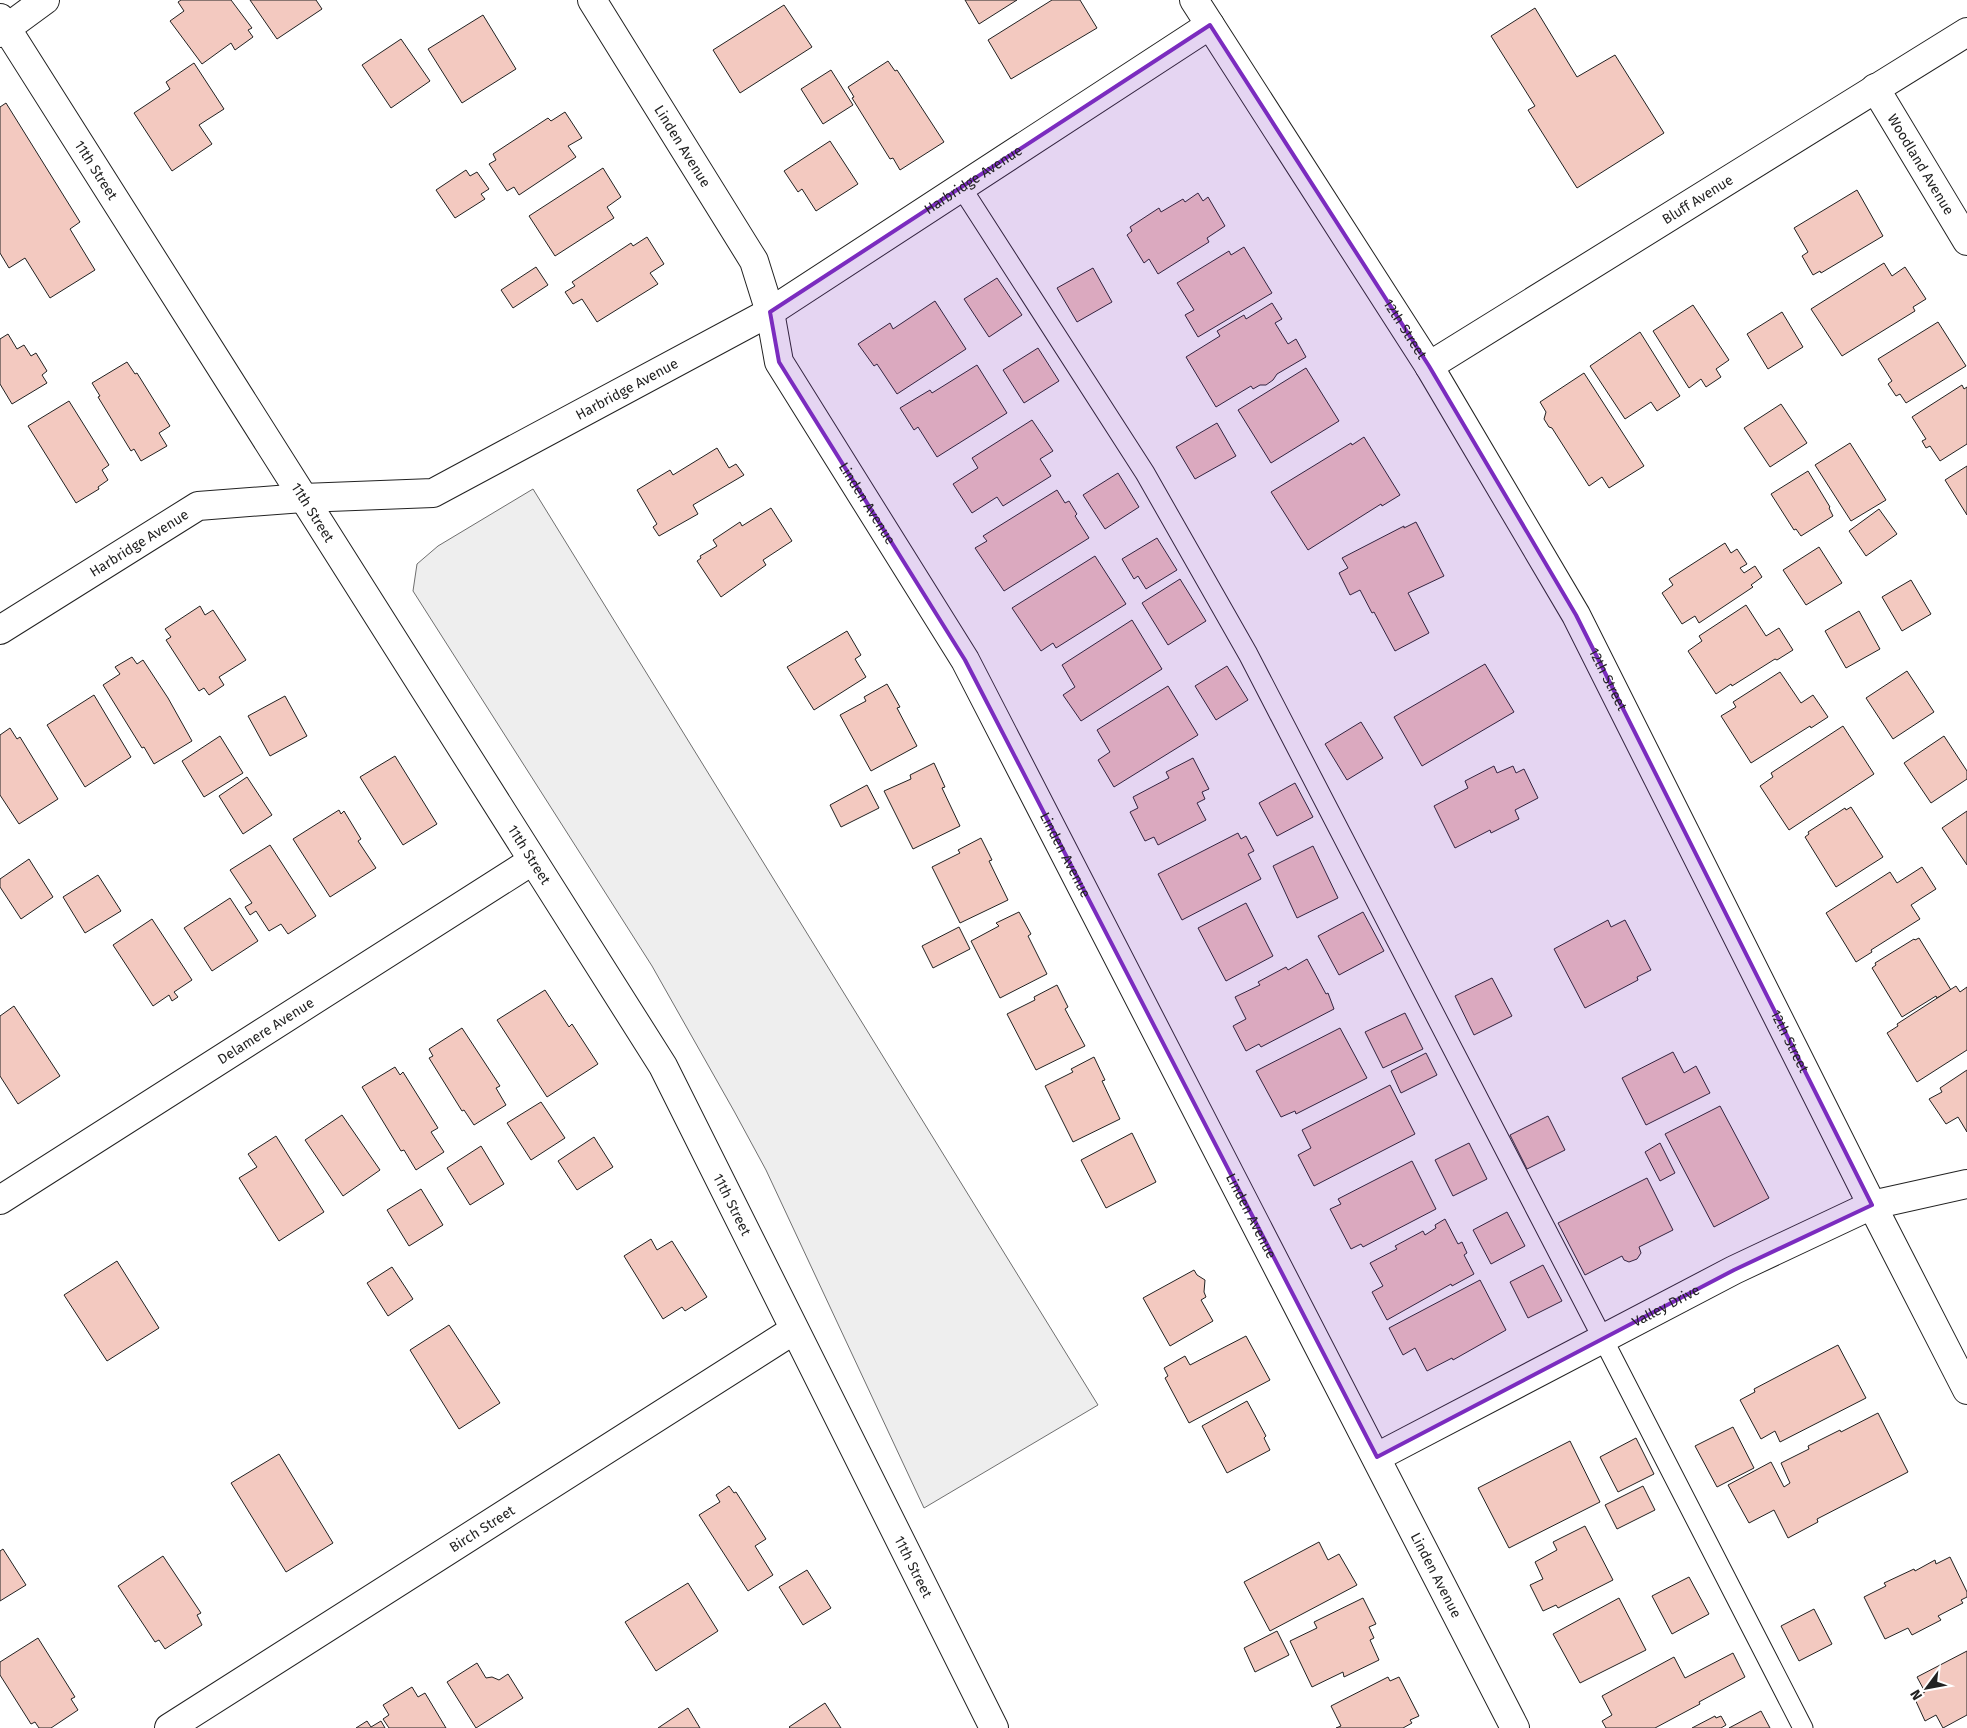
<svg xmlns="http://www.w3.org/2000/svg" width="1967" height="1728" viewBox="0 0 1967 1728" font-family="'Fira Sans',sans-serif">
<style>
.park{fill:#eee;stroke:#6f6f6f}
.building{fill:#f3c9c0;stroke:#222}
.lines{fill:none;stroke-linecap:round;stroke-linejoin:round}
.lane-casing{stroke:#222;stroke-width:21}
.street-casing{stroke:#222;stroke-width:30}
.secondary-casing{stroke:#222;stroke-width:30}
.lane{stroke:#fff;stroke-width:19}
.street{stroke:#fff;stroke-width:28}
.secondary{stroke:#fff;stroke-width:28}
.marked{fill:#7b2cbf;fill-opacity:0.2;stroke:#7b2cbf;stroke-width:4;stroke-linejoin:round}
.labels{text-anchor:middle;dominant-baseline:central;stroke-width:4;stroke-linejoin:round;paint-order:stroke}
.street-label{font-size:14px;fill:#222;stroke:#fff}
</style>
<rect width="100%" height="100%" fill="#fff"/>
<polygon class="park" points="533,489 1098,1405 924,1508 766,1170 734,1111 652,966 413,591 417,564 438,546"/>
<g class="building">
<polygon points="181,0 231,0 252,28 248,30 253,37 235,50 231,43 202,64 170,21 184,11 178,2"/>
<polygon points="250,0 316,0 322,9 277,39"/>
<polygon points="965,0 1017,0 979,24"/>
<polygon points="1052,0 1080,0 1097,28 1011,79 988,40"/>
<polygon points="784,5 812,47 740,93 713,50"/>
<polygon points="1535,8 1577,77 1615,55 1664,133 1577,188 1528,110 1535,106 1491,36"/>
<polygon points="483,15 516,69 462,103 428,49"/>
<polygon points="401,39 430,81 391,108 362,65"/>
<polygon points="888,61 895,71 897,70 944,142 900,170 893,158 890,159 852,98 854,97 848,87"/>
<polygon points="194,63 224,109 199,125 212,144 172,171 134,113 170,89 166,82"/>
<polygon points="831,70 853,105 823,124 801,89"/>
<polygon points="6,103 80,222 70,229 95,270 50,298 25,258 9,268 0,253 0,107"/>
<polygon points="565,112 582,138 568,146 576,157 519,195 514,187 507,191 489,164 496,160 493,154 548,118 551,121"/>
<polygon points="830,141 858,184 816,211 802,189 798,192 784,171"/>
<polygon points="603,168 621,197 607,207 614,218 555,256 529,216"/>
<polygon points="466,170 470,176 477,172 489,189 481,194 485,199 455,218 436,190"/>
<polygon points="1857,190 1883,236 1821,273 1820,271 1813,275 1802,256 1808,252 1794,228"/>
<polygon points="1198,193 1203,201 1208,197 1225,226 1207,238 1209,242 1158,274 1149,259 1144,263 1127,235 1132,231 1130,227 1159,208 1161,212 1183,199 1185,202"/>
<polygon points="647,237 664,264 650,273 658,284 597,322 582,299 573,304 565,292 575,286 572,282 631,243 633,246"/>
<polygon points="1244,247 1272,293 1198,337 1185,315 1194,310 1177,283 1229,251 1231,255"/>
<polygon points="1884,263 1892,276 1905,267 1926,299 1913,307 1915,311 1842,356 1811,309"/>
<polygon points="536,267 548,285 513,308 501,290"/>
<polygon points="1093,268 1112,302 1077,322 1057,288"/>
<polygon points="997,278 1022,315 989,337 964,299"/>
<polygon points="935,301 966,349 897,394 877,364 874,366 858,344 890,323 893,329"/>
<polygon points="1272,303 1282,319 1275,323 1288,344 1296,339 1306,357 1277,374 1273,380 1266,385 1260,385 1253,389 1251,386 1216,407 1186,357 1220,336 1217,331 1244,315 1246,319"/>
<polygon points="1693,305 1729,360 1716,369 1721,377 1706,387 1701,379 1689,388 1653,331"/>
<polygon points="1782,312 1803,347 1768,369 1747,334"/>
<polygon points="1938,322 1966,366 1906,403 1900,394 1896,396 1888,384 1892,381 1878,359"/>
<polygon points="1640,332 1680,396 1657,411 1651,402 1625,419 1590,366"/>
<polygon points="8,334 17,349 24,345 31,356 36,353 47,371 42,375 47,383 12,404 0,384 0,339"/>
<polygon points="1038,348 1059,381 1024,403 1003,370"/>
<polygon points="127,362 135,374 137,373 170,426 159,433 167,446 141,461 134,449 131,451 98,397 100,396 92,383"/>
<polygon points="977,365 1007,413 937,457 918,427 914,430 900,408 930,390 932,393"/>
<polygon points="1306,368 1339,421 1271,463 1238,410"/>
<polygon points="1584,373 1644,466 1609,488 1602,477 1589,486 1552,428 1549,427 1544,419 1546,412 1540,402"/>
<polygon points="1962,385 1964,389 1967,387 1967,444 1940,461 1930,446 1926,448 1922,441 1926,439 1912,417"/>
<polygon points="69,401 109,465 102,470 108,480 98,487 99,489 76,503 28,426"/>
<polygon points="1781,404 1807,443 1770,467 1744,428"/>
<polygon points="1032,420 1053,451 1040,459 1051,476 1003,506 997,497 972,513 953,484 978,468 972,458"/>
<polygon points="1217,423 1236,456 1195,479 1176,447"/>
<polygon points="1364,437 1400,495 1382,506 1381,504 1308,550 1271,492 1351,443 1352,445"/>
<polygon points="1850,443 1886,500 1851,521 1815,465"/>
<polygon points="717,448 729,468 736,464 744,475 693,505 698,514 659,536 653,527 657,524 637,490 670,470 673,475"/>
<polygon points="1967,466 1967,515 1945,480"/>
<polygon points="1808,471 1830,507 1829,508 1833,516 1801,536 1796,529 1794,530 1771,494"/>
<polygon points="1118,473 1139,507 1105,529 1083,495"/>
<polygon points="1057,490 1065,503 1069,501 1077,514 1075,516 1089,538 1004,591 975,548 987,541 983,536"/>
<polygon points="771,508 792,541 763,560 766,565 721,597 697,561 701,558 700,556 717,546 713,540 740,522 742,526"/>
<polygon points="1879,509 1897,534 1866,556 1849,531"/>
<polygon points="1416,522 1444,576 1408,593 1429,633 1395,651 1374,612 1372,613 1360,590 1350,595 1339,573 1348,568 1342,558 1404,526 1404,528"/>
<polygon points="1157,538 1177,570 1146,589 1138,576 1134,579 1122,559"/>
<polygon points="1725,543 1731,553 1737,549 1747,564 1740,568 1744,573 1755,566 1762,577 1751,585 1753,587 1699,623 1695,616 1682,624 1662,593 1673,585 1669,579"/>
<polygon points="1819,547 1842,583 1806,605 1783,570"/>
<polygon points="1095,556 1126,604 1056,648 1053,643 1041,651 1012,608"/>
<polygon points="1180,579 1206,621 1168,645 1142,603"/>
<polygon points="1911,580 1931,614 1902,631 1882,597"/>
<polygon points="1746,605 1766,636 1779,628 1793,650 1777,660 1775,659 1732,686 1731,684 1716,694 1688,651 1702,641 1699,636"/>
<polygon points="200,606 205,615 213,610 246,660 219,677 224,685 209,695 204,688 199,691 166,640 171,637 165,629"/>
<polygon points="1859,611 1880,649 1846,668 1825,631"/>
<polygon points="1132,620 1162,669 1081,721 1063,695 1075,687 1062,665"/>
<polygon points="847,631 861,655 855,659 866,677 814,710 787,667"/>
<polygon points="132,657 137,664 143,660 168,698 192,741 154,764 144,747 142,748 103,685 120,674 115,667"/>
<polygon points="1485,664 1514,712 1422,766 1394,717"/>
<polygon points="1227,666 1248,700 1216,720 1195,686"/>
<polygon points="1907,671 1934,712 1893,739 1866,698"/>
<polygon points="1780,672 1801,703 1813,695 1828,717 1811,728 1810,726 1751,763 1721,716 1736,707 1733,702"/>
<polygon points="887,684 900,707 897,708 917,746 871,771 840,715 866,701 864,697"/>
<polygon points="1168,686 1198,735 1114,787 1098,760 1110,752 1097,730"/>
<polygon points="94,695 131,757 85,787 47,725"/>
<polygon points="285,696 307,736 270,756 248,716"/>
<polygon points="1361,722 1383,758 1347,780 1325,744"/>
<polygon points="1843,726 1874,774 1789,830 1760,786 1773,777 1771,773"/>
<polygon points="10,728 17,739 20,737 58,799 19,824 0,795 0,735"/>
<polygon points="220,736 243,773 204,797 182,761"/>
<polygon points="1944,736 1967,771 1967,779 1931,803 1904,763"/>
<polygon points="395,756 437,824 403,845 360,777"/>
<polygon points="1193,758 1209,789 1202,792 1205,799 1197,803 1206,820 1158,845 1154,837 1145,841 1130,812 1138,808 1133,797 1169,778 1166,772"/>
<polygon points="934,763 945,787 942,788 960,826 913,849 884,791 911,779 910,775"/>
<polygon points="1494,766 1497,773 1513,766 1516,773 1524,769 1538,798 1515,810 1519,819 1491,833 1490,830 1455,848 1434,806 1468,788 1465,781"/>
<polygon points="247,777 272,815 243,834 219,796"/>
<polygon points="1295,783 1313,817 1277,836 1259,803"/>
<polygon points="867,785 879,808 841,827 830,805"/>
<polygon points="1851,807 1883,857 1836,887 1805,837 1809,834 1808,832 1845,808 1846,810"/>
<polygon points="339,810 341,814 344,811 361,839 358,841 376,868 330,897 293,839"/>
<polygon points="1967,811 1967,865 1942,828"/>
<polygon points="1238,833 1241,839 1246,836 1254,851 1248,854 1261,879 1182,920 1158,874"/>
<polygon points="981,838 992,860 989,861 1008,900 960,923 932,867 960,853 958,850"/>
<polygon points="270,845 316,916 288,934 281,924 269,931 256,911 250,915 245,907 252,903 230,870"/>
<polygon points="1313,846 1338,898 1297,918 1273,866"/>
<polygon points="29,859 53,897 21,919 0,887 0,879"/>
<polygon points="1922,867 1936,889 1911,905 1920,919 1871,950 1872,952 1856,962 1826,913 1890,872 1897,883"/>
<polygon points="98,875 121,911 85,933 63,897"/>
<polygon points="230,898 258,941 212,971 184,928"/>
<polygon points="1246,903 1273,956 1226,981 1198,928"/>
<polygon points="1019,912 1031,934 1028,936 1047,974 1000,998 971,941 999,926 996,923"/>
<polygon points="1363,912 1384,951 1339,975 1318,936"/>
<polygon points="152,919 192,980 174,992 178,997 172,1001 169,995 153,1006 113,945"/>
<polygon points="1608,920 1611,927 1625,920 1651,970 1637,977 1638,980 1585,1008 1554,949"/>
<polygon points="959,927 970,949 933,968 922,946"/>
<polygon points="1919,938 1951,990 1937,998 1936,996 1902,1017 1872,968 1876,965 1875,963 1914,939 1915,940"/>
<polygon points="1307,959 1326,994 1328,993 1334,1009 1261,1047 1259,1044 1246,1051 1233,1026 1246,1019 1235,997 1260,985 1258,982 1286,967 1288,970"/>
<polygon points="1492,978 1512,1016 1474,1035 1455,996"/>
<polygon points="1057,985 1068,1007 1065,1009 1085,1046 1036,1070 1007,1014 1035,1000 1034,997"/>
<polygon points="1956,986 1960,992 1967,987 1967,1050 1917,1082 1887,1033 1898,1026 1897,1024"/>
<polygon points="545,990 569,1027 572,1024 598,1064 547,1097 497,1020"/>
<polygon points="14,1006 60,1076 18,1104 0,1076 0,1016"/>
<polygon points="1405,1013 1423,1049 1383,1068 1365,1032"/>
<polygon points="462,1028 500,1086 496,1088 506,1105 474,1125 464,1110 462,1111 429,1058 433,1056 429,1049"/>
<polygon points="1340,1028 1367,1078 1296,1114 1295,1111 1281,1117 1256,1071"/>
<polygon points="1673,1052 1684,1073 1696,1066 1710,1093 1646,1125 1622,1078"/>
<polygon points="1426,1053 1437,1075 1401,1093 1391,1071"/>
<polygon points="1094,1057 1105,1080 1102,1081 1120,1119 1073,1142 1045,1086 1073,1072 1071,1069"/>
<polygon points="395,1067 400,1075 403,1072 438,1128 431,1132 444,1152 416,1170 404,1150 401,1151 362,1087"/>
<polygon points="1967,1070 1967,1132 1958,1117 1946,1124 1929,1099 1942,1092 1940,1088"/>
<polygon points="1390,1085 1415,1134 1314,1186 1298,1155 1311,1148 1302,1130"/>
<polygon points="541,1102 565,1138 531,1160 507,1123"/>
<polygon points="1720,1106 1769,1198 1714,1227 1665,1134"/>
<polygon points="342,1115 380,1170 343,1196 305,1140"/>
<polygon points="1548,1116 1565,1150 1527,1169 1510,1135"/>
<polygon points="1132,1133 1156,1182 1106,1208 1081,1160"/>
<polygon points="276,1136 324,1212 279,1241 239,1178 257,1167 248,1154"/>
<polygon points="594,1137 613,1167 577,1190 558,1161"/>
<polygon points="1469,1143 1487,1179 1453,1196 1435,1160"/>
<polygon points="1660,1143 1675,1173 1660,1181 1645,1152"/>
<polygon points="481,1146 504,1184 470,1205 447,1168"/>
<polygon points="1412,1161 1436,1209 1363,1247 1361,1244 1351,1249 1330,1209 1341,1204 1338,1199"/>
<polygon points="1647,1178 1673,1230 1639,1247 1641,1253 1637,1259 1629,1262 1624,1260 1622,1256 1585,1275 1558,1223"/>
<polygon points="421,1189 443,1225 409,1246 387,1210"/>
<polygon points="1507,1212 1525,1246 1491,1264 1473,1230"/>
<polygon points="1445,1219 1458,1244 1462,1242 1467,1253 1464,1255 1474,1274 1452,1286 1451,1284 1387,1320 1372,1292 1383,1286 1370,1263 1397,1249 1395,1246 1423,1231 1425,1235 1436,1228 1435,1225"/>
<polygon points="651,1239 657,1250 672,1241 707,1297 685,1311 682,1307 663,1319 624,1256"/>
<polygon points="117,1261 159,1328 107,1361 64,1295"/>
<polygon points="1543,1265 1562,1301 1528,1318 1510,1282"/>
<polygon points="392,1267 413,1299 388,1316 367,1283"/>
<polygon points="1194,1270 1197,1275 1205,1280 1204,1292 1206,1297 1201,1300 1213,1321 1170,1346 1143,1298"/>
<polygon points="1480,1280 1506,1330 1453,1360 1452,1358 1427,1371 1415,1348 1403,1355 1389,1328"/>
<polygon points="449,1325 500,1403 459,1429 410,1350"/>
<polygon points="1246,1336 1270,1380 1189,1423 1165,1378 1168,1376 1164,1368 1185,1356 1190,1365"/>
<polygon points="1838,1345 1866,1398 1780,1442 1775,1431 1761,1439 1740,1400 1755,1392 1754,1389"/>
<polygon points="1247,1401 1266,1436 1264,1438 1270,1450 1227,1473 1202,1426"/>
<polygon points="1878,1413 1908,1472 1817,1519 1818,1522 1788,1538 1774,1510 1749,1523 1728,1485 1771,1462 1784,1487 1790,1483 1781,1463 1809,1449 1808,1446 1840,1430 1841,1432"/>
<polygon points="1733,1427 1754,1468 1717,1487 1695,1446"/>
<polygon points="1636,1438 1654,1474 1618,1492 1600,1457"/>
<polygon points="1570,1441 1600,1502 1509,1548 1478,1488"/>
<polygon points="279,1454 333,1543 286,1572 231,1483"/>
<polygon points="729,1486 734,1493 736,1492 766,1539 755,1546 773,1575 748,1591 699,1515 720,1502 716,1495"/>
<polygon points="1643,1486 1655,1510 1617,1529 1605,1505"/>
<polygon points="1585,1526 1613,1580 1558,1608 1556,1605 1543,1611 1530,1585 1543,1579 1535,1562 1557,1550 1553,1542"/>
<polygon points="1319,1542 1328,1560 1339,1554 1357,1585 1270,1631 1244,1582"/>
<polygon points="3,1549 26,1585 0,1601 0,1551"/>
<polygon points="163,1556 201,1613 197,1615 202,1625 165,1649 159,1640 155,1642 118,1586"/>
<polygon points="1950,1557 1967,1592 1967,1597 1961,1600 1963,1603 1938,1616 1941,1620 1912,1635 1908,1628 1885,1639 1864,1597 1886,1586 1884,1583 1914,1569 1915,1571 1935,1560 1936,1564"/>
<polygon points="807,1570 831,1608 803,1625 779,1587"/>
<polygon points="1689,1577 1709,1614 1672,1634 1652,1596"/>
<polygon points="688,1583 718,1631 656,1671 625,1622"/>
<polygon points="1363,1598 1376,1624 1369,1627 1374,1638 1370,1640 1379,1660 1344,1677 1343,1672 1312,1687 1290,1641 1317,1628 1314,1622"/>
<polygon points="1619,1598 1646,1650 1580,1683 1553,1634"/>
<polygon points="1814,1609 1832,1644 1799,1661 1781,1626"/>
<polygon points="1277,1631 1289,1655 1255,1672 1244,1648"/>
<polygon points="38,1638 75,1697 71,1699 78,1710 51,1728 39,1728 35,1722 31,1724 0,1675 0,1662"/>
<polygon points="1967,1651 1967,1715 1943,1728 1936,1715 1925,1721 1914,1697 1925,1692 1917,1677"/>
<polygon points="1733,1653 1745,1677 1699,1702 1700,1704 1655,1728 1606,1728 1602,1721 1612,1715 1602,1696 1674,1657 1685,1678"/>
<polygon points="477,1663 486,1678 492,1677 499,1680 508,1674 523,1698 476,1728 447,1682"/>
<polygon points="1388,1677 1390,1681 1399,1677 1419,1716 1410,1720 1412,1723 1403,1728 1336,1728 1341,1726 1331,1706"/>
<polygon points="412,1687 418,1697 425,1693 446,1728 389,1728 383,1719 389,1715 383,1705"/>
<polygon points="825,1703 841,1728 790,1728 789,1727"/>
<polygon points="688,1708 700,1728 658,1728"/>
<polygon points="1761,1711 1770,1728 1729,1728"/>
<polygon points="1715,1716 1716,1718 1721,1716 1726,1725 1721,1728 1692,1728"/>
<polygon points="367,1721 371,1727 381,1721 385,1728 356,1728"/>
</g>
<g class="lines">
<defs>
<polyline id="lane" points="961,187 1145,473 1248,654 1603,1339 1803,1728"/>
<g id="street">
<path id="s1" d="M592 0 754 261 770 312 779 362 965 660 1515 1728"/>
<path id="s2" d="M0 18 663 1066 994 1728"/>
<path id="s3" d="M1875 88 1967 241"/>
<path id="s4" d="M1429 366 1967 32"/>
<path id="s5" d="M0 630 198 506 303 498 433 493 770 312 1210 25"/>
<path id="s6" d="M0 1200 532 861"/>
<path id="s7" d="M1377 1457 1734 1270 1872 1205 1967 1184"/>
<path id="s8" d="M169 1728 794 1330"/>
</g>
<g id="secondary">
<path id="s9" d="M1194 0 1429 366 1576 615 1872 1205 1967 1390"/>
<polyline points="0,33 45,0"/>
</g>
</defs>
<use href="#lane" class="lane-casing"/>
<use href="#street" class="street-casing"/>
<use href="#secondary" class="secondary-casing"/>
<use href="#lane" class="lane"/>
<use href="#street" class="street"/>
<use href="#secondary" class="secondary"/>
</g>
<path class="marked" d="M1210 25 1429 366 1576 615 1872 1205 1734 1270 1377 1457 965 660 779 362 770 312Z"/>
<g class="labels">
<g class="street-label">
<text stroke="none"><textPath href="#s1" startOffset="172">Linden Avenue</textPath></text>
<text stroke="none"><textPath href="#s3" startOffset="89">Woodland Avenue</textPath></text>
<text stroke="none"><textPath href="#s2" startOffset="180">11th Street</textPath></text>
<text stroke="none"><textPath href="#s5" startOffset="1094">Harbridge Avenue</textPath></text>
<text stroke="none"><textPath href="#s4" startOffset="316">Bluff Avenue</textPath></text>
<text stroke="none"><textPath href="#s9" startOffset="391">12th Street</textPath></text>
<text stroke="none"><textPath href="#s5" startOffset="689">Harbridge Avenue</textPath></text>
<text stroke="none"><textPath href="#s1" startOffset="578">Linden Avenue</textPath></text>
<text stroke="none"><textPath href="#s2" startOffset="585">11th Street</textPath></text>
<text stroke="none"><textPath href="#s5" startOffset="164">Harbridge Avenue</textPath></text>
<text stroke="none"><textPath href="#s9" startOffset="796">12th Street</textPath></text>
<text stroke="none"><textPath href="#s2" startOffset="990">11th Street</textPath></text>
<text stroke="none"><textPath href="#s1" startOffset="982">Linden Avenue</textPath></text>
<text stroke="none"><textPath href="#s6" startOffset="315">Delamere Avenue</textPath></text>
<text stroke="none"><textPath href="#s9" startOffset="1201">12th Street</textPath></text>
<text stroke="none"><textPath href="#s2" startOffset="1395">11th Street</textPath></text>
<text stroke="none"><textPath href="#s1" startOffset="1388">Linden Avenue</textPath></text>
<text stroke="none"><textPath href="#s7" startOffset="326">Valley Drive</textPath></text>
<text stroke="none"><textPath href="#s8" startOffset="371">Birch Street</textPath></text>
<text stroke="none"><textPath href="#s2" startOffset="1800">11th Street</textPath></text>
<text stroke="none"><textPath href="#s1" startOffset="1792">Linden Avenue</textPath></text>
</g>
</g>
<g transform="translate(1927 1688) rotate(238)" stroke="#ffffff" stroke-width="4" paint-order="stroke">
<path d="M0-4L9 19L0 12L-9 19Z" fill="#222222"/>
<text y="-8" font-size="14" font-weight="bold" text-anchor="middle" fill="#222222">N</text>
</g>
</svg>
